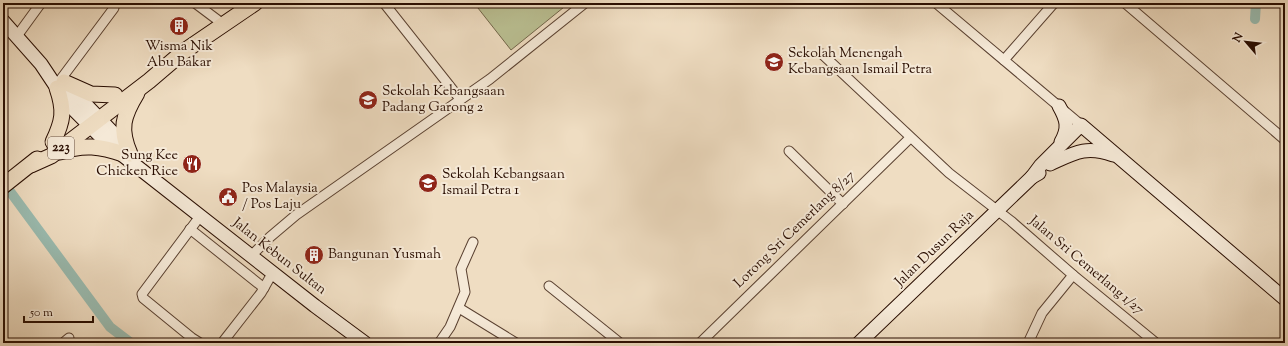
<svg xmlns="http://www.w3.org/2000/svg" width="1288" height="346" viewBox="0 0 1288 346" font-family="'Sorts Mill Goudy',serif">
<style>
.grass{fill:#bac093;stroke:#72664a}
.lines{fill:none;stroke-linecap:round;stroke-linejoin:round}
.canal{stroke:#9abcb1;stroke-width:10}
.street-casing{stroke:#5a4131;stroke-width:11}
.secondary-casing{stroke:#290d01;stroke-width:15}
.primary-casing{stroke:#290d01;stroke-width:17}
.street{stroke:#f5e9d7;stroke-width:9}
.secondary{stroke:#f5e9d7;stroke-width:13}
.primary{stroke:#efddc2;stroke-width:15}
.labels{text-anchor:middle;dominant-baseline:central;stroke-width:4;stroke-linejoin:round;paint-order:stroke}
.shield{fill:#f5e9d7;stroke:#664f41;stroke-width:1}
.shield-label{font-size:13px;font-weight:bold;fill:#290d01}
.poi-label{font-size:14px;fill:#290d01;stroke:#f5e9d7;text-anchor:start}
.street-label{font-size:14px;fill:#290d01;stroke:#f5e9d7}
</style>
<rect width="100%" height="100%" fill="#efddc2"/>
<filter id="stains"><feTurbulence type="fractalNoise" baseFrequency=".005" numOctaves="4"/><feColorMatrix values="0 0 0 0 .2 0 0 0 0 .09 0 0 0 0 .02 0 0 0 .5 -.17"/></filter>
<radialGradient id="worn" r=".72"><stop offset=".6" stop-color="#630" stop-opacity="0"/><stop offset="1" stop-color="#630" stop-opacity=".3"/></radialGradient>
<polygon class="grass" points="474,3 569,3 511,50"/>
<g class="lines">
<g class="canal">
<polyline points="1255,19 1256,3"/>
<polyline points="3,182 110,327 131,343"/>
</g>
<defs>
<g id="street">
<polyline points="195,3 223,24"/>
<polyline points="384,3 460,99"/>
<polyline points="936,3 1081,125"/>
<polyline points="1125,3 1285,140"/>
<polyline points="17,36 41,3"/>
<polyline points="822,54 949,173 1011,221 1073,275 1156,343"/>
<polyline points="1004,60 1054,3"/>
<polyline points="61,79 114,8"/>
<polyline points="789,151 843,204"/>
<polyline points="190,229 264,288"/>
<polyline points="252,255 270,237 296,215 490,79 585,3"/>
<polyline points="549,286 620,343"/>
<polyline points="459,308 516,343"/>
<polyline points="63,343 69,338"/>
<polyline points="200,343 192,338 143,298 142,294 201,215"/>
<polyline points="222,343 261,293 273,272"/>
<polyline points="439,343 450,327 465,292 461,269 473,242"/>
<polyline points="700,343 910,138"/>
<polyline points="1028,343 1042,313 1073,275"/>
</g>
<g id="secondary">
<polyline points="3,21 41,64 57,88 75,111 107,143 315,306 365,343"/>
<polyline points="67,85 117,137 128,151"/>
<path d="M1059 106C1067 120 1069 128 1061 142"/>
<path d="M1050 164C1074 153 1086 145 1113 155"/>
<polyline points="1032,177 1041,165 1081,125 1285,299"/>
<polyline points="859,343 1032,177 1039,173"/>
</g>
<g id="primary">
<polyline points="64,82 91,94 115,95"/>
<path d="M53 142C63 121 65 111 57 88"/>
<path d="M60 152C83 144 101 146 123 154"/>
<path d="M130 154C119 129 123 116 137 93"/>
<polyline points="31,165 51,156 149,81 183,52 255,3"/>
<polyline points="3,186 37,159"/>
</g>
</defs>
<use href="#street" class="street-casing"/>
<use href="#secondary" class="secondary-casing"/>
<use href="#primary" class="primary-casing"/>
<use href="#street" class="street"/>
<use href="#secondary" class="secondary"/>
<use href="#primary" class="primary"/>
</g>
<defs>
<symbol id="building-disc" viewBox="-11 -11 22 22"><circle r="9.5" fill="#8f2418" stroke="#f5e9d7"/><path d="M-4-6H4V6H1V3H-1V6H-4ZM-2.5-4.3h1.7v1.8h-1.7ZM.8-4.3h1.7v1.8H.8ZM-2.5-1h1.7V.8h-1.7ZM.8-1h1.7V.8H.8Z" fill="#fff"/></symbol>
<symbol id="school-disc" viewBox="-11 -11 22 22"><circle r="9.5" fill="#8f2418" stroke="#f5e9d7"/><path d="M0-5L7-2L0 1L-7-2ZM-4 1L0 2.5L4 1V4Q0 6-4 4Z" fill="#fff"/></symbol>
<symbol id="restaurant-disc" viewBox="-11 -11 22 22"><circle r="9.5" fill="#8f2418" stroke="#f5e9d7"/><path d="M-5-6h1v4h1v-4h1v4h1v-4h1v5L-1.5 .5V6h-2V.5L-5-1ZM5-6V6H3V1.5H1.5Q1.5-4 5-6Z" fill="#fff"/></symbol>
<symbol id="civic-disc" viewBox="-11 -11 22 22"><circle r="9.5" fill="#8f2418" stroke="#f5e9d7"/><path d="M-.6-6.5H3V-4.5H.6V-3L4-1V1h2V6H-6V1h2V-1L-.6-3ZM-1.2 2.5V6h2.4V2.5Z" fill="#fff"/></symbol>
</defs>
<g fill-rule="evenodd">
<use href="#building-disc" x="168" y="15" width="22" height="22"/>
<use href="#school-disc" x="763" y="51" width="22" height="22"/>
<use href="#school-disc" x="357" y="89" width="22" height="22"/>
<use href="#restaurant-disc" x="181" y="153" width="22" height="22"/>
<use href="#school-disc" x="417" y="172" width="22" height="22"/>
<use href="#civic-disc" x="217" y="186" width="22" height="22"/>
<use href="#building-disc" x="303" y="244" width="22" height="22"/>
</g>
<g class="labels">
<rect class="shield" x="48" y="137" width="26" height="22" rx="3"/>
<g class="shield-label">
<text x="61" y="148">223</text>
</g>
<g class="poi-label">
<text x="179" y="47" text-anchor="middle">Wisma Nik<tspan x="179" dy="16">Abu Bakar</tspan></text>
<text x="788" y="54">Sekolah Menengah<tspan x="788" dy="16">Kebangsaan Ismail Petra</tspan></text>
<text x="382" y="92">Sekolah Kebangsaan<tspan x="382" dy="16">Padang Garong 2</tspan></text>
<text x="178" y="156" text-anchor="end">Sung Kee<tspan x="178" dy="16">Chicken Rice</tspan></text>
<text x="442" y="175">Sekolah Kebangsaan<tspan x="442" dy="16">Ismail Petra 1</tspan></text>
<text x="242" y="189">Pos Malaysia<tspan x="242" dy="16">/ Pos Laju</tspan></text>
<text x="328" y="255">Bangunan Yusmah</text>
</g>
<g class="street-label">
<text transform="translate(795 230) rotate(-44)">Lorong Sri Cemerlang 8/27</text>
<text transform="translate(935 249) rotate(-44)">Jalan Dusun Raja</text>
<text transform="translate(279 257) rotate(38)">Jalan Kebun Sultan</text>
<text transform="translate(1086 266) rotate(40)">Jalan Sri Cemerlang 1/27</text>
</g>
</g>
<rect width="1288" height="346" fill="none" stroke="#efddc2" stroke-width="16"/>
<rect x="4" y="4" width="1280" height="338" fill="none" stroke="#290d01" stroke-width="2"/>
<rect x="8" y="8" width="1272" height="330" fill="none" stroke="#290d01"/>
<g transform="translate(1246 42) rotate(298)" stroke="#f5e9d7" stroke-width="3" paint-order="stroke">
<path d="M0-3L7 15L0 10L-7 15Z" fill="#290d01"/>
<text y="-6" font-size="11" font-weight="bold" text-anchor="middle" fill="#290d01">N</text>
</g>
<path d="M24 316v6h69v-6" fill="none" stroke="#290d01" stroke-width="2"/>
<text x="30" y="316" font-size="12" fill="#290d01" stroke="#f5e9d7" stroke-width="3" paint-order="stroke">50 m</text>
<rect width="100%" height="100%" filter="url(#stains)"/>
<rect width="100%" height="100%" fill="url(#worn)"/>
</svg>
